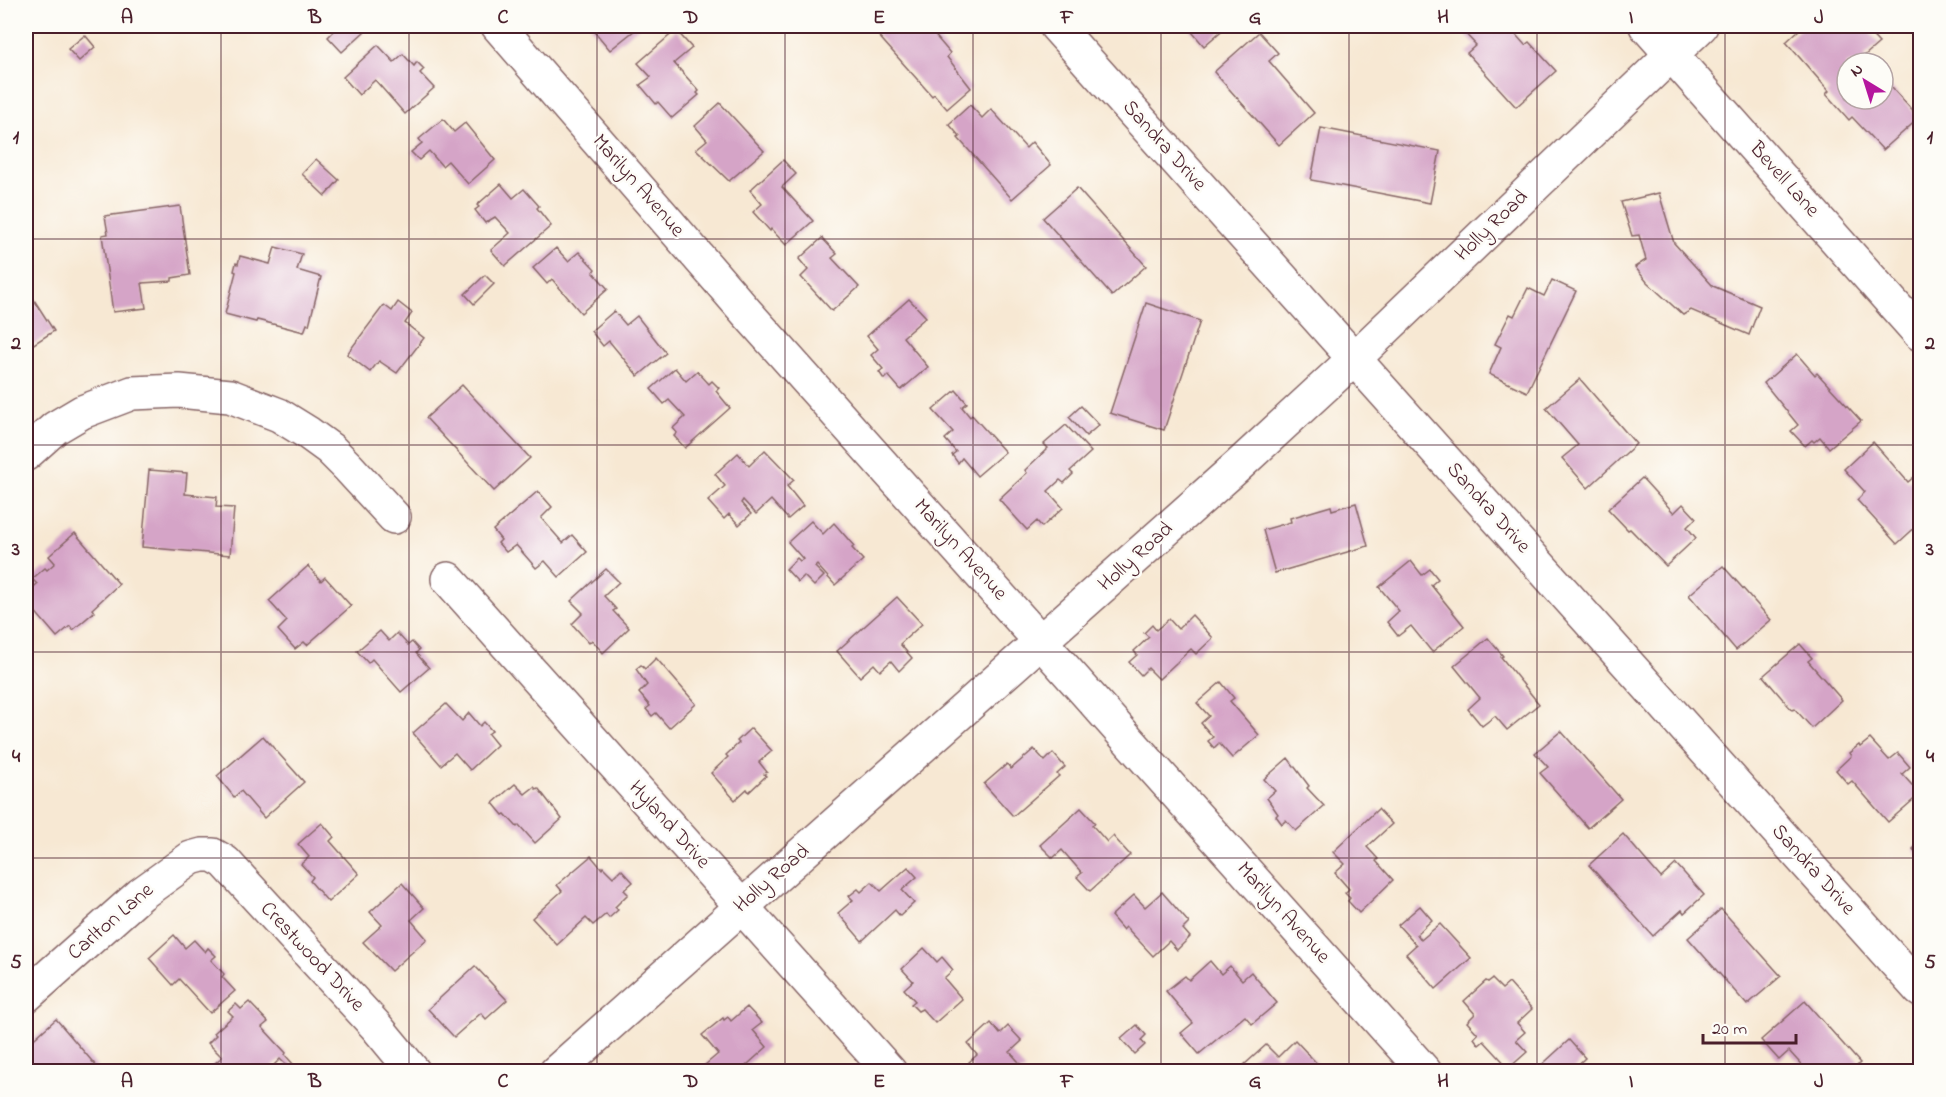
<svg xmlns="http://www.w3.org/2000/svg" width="1946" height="1097" viewBox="0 0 1946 1097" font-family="'Indie Flower',sans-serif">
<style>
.building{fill:#d5a4c7}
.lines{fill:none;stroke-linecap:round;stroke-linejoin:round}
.minor-casing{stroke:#876566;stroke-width:36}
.minor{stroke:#fff;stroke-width:33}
.grid{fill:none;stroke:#4a1f2b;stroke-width:1.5;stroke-opacity:0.55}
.labels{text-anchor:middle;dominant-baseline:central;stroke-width:5;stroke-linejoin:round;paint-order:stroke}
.street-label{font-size:21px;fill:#4a1f2b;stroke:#fdfcf7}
.neatline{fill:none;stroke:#4a1f2b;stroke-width:2}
.grid-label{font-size:20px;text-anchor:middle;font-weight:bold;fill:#4a1f2b}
</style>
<rect width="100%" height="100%" fill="#fdfcf7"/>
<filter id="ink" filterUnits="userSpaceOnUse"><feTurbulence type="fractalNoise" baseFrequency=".0167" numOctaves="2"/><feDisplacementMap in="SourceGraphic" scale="12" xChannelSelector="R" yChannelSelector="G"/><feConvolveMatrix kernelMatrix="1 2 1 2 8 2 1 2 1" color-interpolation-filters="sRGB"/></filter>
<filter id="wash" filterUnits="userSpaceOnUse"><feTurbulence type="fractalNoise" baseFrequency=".008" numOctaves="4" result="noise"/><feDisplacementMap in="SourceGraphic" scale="24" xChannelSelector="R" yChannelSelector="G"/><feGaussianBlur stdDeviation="1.35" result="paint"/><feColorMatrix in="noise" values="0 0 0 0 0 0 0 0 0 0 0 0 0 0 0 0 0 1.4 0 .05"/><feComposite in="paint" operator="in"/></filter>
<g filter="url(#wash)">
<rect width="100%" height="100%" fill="#f7e8d3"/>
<g id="blocks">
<g class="building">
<polygon points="327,26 360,26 365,31 342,52 328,37 333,32"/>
<polygon points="590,26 640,26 610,50"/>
<polygon points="887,26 930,26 935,31 933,33 950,53 947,57 971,88 947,109 934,94 932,96 877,34"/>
<polygon points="1187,26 1227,26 1204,46"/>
<polygon points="1461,26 1508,26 1525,45 1529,42 1556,71 1516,107 1467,53 1476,45 1459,27"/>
<polygon points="1797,26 1863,26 1879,43 1864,56 1870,63 1847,63 1847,99 1883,99 1883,78 1919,118 1883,150 1852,117 1849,120 1826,94 1829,91 1786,42 1800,29"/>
<polygon points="676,30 692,48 674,63 699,91 697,93 699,95 672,118 658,102 656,104 640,85 651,77 638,63"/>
<polygon points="1259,32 1278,53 1269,61 1314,113 1279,145 1214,72"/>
<polygon points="85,35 95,47 79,61 68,49"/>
<polygon points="378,45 394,62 403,54 414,66 417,62 424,69 420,73 434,88 405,114 375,80 359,95 343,77"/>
<polygon points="720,103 764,151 729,181 696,149 707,140 695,126"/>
<polygon points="970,105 982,118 991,109 1026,148 1032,142 1051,165 1012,199 958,138 960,137 949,124"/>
<polygon points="443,119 454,132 465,123 495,160 468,184 448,161 442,166 429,151 419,160 411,152 422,143 419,139"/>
<polygon points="1321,128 1440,151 1430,203 1311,180"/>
<polygon points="316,159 339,180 325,196 302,174"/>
<polygon points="783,160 796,174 782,187 813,221 786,245 771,229 770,231 753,212 762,204 750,190"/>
<polygon points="501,184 513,198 524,189 539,206 537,208 551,226 505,266 491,250 510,233 495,217 485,223 475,210 479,207 477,205"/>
<polygon points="1077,188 1146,266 1112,296 1043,218"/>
<polygon points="1659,193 1674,243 1713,286 1760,306 1749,335 1691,310 1683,315 1647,282 1635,267 1646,260 1639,235 1632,236 1621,202"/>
<polygon points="180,206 190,275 172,278 172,281 142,283 146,308 113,312 102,235 108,234 105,216"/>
<polygon points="822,238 837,254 832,258 859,287 832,311 801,277 808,270 799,259"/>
<polygon points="275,247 302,254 297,270 321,277 309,325 307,324 304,332 257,320 256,322 225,314 236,272 234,271 236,263 238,264 240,256 270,264"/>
<polygon points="556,248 568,261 579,252 595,269 593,272 608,289 581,313 552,279 547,284 533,268"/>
<polygon points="485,275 494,284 474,304 465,294"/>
<polygon points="1552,280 1576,291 1527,392 1489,374 1501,347 1495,344 1510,314 1514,316 1528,288 1544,296"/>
<polygon points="29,292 54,331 26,349 26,293"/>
<polygon points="909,299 926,317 903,337 928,367 901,390 888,375 884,379 879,372 883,369 871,355 878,349 867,336"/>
<polygon points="398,302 412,313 405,323 424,338 397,373 379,361 370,372 347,354 384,305 392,311"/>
<polygon points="1146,303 1200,321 1164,430 1110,413"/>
<polygon points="614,311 626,325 637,316 666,353 638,376 609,341 603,346 591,331"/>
<polygon points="1797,354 1815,375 1817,373 1861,421 1829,448 1820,437 1814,442 1812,440 1805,446 1791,431 1798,425 1764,383"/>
<polygon points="675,368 686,381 697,371 709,384 712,381 719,388 716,391 730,408 685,448 674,436 677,433 673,428 685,417 669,400 664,404 651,389"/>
<polygon points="1580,379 1636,444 1588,488 1562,458 1578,445 1546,408"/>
<polygon points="462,385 530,458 494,491 426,418"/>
<polygon points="956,390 967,403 962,407 970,417 972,415 1005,452 977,476 962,458 958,463 952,455 956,452 945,439 953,432 933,410"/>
<polygon points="1081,406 1099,425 1086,436 1069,417"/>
<polygon points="1066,425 1091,452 1070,471 1073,474 1064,483 1060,480 1048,491 1063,508 1042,527 1037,521 1027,530 999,499 1027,473 1025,470 1048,448 1044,444"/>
<polygon points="1873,442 1908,482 1914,477 1920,484 1920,523 1897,544 1857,500 1865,492 1844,469"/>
<polygon points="765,450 794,480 787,486 803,506 788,519 771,500 756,514 743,500 741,503 751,514 739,525 729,514 724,519 708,501 725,486 715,474 738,453 749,466"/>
<polygon points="149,470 187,473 185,494 217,497 216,507 234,508 230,555 142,547"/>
<polygon points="1642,478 1674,513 1683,504 1696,518 1687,527 1696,538 1666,566 1630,529 1628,530 1608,509"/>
<polygon points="538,491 552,507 541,518 563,543 572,535 587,552 559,577 545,561 536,568 516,545 506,552 498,543 501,540 493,530"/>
<polygon points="1356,503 1368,546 1275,573 1263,530 1291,522 1290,518 1331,506 1332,510"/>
<polygon points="811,521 823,534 834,523 854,546 852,548 863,560 835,585 817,565 815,567 824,576 814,586 804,576 798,582 786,569 797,558 800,561 803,559 788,542"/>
<polygon points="75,533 119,584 92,609 94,612 73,630 70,626 57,637 26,601 26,594 37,584 32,579 45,568 47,570 55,563 49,556"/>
<polygon points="1411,561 1422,575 1430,569 1438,579 1431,585 1464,626 1432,652 1411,626 1398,636 1387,622 1399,611 1379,587"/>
<polygon points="308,566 321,581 325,577 351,606 307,645 304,642 295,649 278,630 287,621 269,601"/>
<polygon points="1723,566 1771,620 1736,650 1689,595"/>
<polygon points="606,569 619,582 604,596 616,609 613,611 629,628 603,653 592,640 589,643 572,624 583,613 571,601"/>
<polygon points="897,597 922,624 900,644 912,658 899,671 891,661 880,671 874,664 860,677 837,651"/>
<polygon points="1192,615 1213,638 1196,654 1191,649 1159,679 1148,668 1141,675 1129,662 1137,655 1134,651 1149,637 1144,633 1152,625 1156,630 1169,619 1178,629"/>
<polygon points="380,631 389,641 397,633 408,645 412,642 419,650 416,653 429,668 401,692 372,659 368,663 357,651"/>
<polygon points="1488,638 1503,656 1501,657 1539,704 1507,730 1495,716 1482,726 1468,709 1480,698 1454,666"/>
<polygon points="1800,644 1812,658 1808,661 1842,700 1812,728 1795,709 1792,710 1763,676"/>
<polygon points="656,658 696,704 669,728 656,713 652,716 646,709 650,706 639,693 647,685 636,669 641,665 645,669"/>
<polygon points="1221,682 1234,698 1230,701 1259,735 1232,758 1219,743 1214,748 1208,741 1213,737 1201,723 1209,716 1197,703"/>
<polygon points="446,704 462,721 469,713 480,726 484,722 492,731 488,734 497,745 470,770 455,753 441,765 413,733"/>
<polygon points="751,728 772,751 759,762 767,772 764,774 766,776 749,792 747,789 735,800 711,773 728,757 726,755 739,743 737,741"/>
<polygon points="1561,731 1621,799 1588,828 1540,773 1548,767 1535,753"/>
<polygon points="263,736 304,782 264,818 241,791 234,797 217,776"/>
<polygon points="1870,739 1889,760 1898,753 1910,767 1902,774 1920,794 1888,822 1852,781 1848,784 1836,770 1851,756 1849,753 1859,745 1860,747"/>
<polygon points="1034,749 1045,761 1053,753 1065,767 1057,774 1059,776 1013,816 984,784 1007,764 1011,769"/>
<polygon points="1288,758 1309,786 1307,788 1324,806 1296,831 1286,820 1282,824 1276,816 1278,814 1267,798 1275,791 1264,779"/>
<polygon points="515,784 525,794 534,787 536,789 538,788 562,819 535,843 519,825 517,827 505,814 503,815 493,803"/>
<polygon points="1081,808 1095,823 1092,825 1107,842 1113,836 1130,855 1090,891 1077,877 1082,873 1062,850 1053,858 1040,845"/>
<polygon points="1378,809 1392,824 1367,847 1378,859 1376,861 1393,880 1359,913 1348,901 1350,898 1345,893 1349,889 1335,873 1345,864 1333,852"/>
<polygon points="322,823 334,837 330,841 359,874 328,902 310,881 313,877 301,864 309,857 298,844"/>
<polygon points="1623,834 1661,878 1676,864 1704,895 1684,913 1682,910 1653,936 1589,865"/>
<polygon points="1920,842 1920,858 1913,849"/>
<polygon points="591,856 602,869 603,867 613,877 621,869 633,882 624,890 628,894 615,907 618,910 609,918 606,914 593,925 586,918 557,945 532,918 562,891 557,885"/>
<polygon points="908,867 917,877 902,890 914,903 900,916 895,910 862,941 838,913 853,900 849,896 858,889 861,892 872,882 881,891"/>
<polygon points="402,883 424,908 411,920 427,939 391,971 363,942 382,925 370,912"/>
<polygon points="1162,892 1189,923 1183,929 1190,937 1177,950 1169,941 1153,956 1126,927 1123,930 1111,916 1134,895 1145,907"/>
<polygon points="1420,906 1432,920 1417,934 1421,940 1440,924 1471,958 1436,989 1406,954 1416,945 1398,925"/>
<polygon points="1721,909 1781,976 1747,1005 1688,938"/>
<polygon points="174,935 185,948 194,940 205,952 208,948 216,956 211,960 224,974 222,977 235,991 210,1013 179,979 173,985 149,958"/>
<polygon points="924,948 937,962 942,957 953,970 944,978 962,999 935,1023 922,1009 918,1011 911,1004 915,1001 904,989 913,981 902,969"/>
<polygon points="1210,961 1221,974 1230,966 1242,980 1251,972 1277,1003 1252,1024 1245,1016 1199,1054 1181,1033 1193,1023 1166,991 1185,976 1189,980"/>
<polygon points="475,966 507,1000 486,1019 481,1013 454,1037 428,1009"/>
<polygon points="1492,979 1502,989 1509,983 1532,1009 1517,1023 1525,1032 1516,1040 1527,1052 1509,1068 1484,1041 1479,1045 1474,1038 1478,1034 1467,1022 1475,1014 1464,1001 1486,981 1488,982"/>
<polygon points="1805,1001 1860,1063 1851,1072 1808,1072 1789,1051 1779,1060 1761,1040"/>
<polygon points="249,1002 268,1022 262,1027 286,1053 285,1055 293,1064 289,1068 280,1059 267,1072 234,1072 230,1067 225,1072 212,1072 209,1068 222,1057 208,1043 216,1035 214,1033 233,1016 228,1011 236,1004 241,1009"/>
<polygon points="747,1007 762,1023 753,1030 767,1047 739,1072 701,1072 707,1066 705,1065 718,1054 702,1035 723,1018 724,1020 728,1017 731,1021"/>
<polygon points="56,1019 97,1067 92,1072 50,1072 45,1066 38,1072 26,1057 26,1046"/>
<polygon points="991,1023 1000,1034 1008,1026 1022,1041 1010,1052 1025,1069 1023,1072 974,1072 970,1066 972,1065 969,1062 977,1055 968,1044"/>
<polygon points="1137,1025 1146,1035 1141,1040 1145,1045 1135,1054 1121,1039"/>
<polygon points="1295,1040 1323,1070 1321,1072 1250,1072 1244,1065 1266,1045 1278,1057"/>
<polygon points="1569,1040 1585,1058 1570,1072 1534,1072"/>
</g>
</g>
</g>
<g filter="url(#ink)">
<use href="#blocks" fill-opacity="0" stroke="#876566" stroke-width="1.5"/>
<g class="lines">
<defs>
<g id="minor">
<polyline points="498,26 747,313 1425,1072"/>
<polyline points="1056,26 1920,990"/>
<polyline points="1646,26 1920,334"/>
<polyline points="26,454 55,428 82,412 132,393 179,391 230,396 279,415 308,433 330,449 348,467 394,517"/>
<polyline points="448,579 890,1072"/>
<polyline points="26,996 141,894 191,858 202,855 213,855 225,862 375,1025 414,1072"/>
<polyline points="556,1072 1239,465 1354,359 1701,26"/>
</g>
</defs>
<use href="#minor" class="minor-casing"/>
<use href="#minor" class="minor"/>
</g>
</g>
<path class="grid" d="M221 26V1072M409 26V1072M597 26V1072M785 26V1072M973 26V1072M1161 26V1072M1349 26V1072M1537 26V1072M1725 26V1072M26 239H1920M26 445H1920M26 652H1920M26 858H1920"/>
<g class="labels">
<g class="street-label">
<text transform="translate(1164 146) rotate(48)">Sandra Drive</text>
<text transform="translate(1784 180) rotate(48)">Bevell Lane</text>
<text transform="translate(638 186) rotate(49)">Marilyn Avenue</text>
<text transform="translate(1492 226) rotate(-44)">Holly Road</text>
<text transform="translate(1488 508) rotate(48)">Sandra Drive</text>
<text transform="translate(960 550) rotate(48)">Marilyn Avenue</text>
<text transform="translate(1136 557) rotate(-42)">Holly Road</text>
<text transform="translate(669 825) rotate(48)">Hyland Drive</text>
<text transform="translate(1813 870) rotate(48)">Sandra Drive</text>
<text transform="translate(772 879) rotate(-41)">Holly Road</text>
<text transform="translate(1283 913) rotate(48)">Marilyn Avenue</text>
<text transform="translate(111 922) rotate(-41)">Carlton Lane</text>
<text transform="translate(312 957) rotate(47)">Crestwood Drive</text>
</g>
</g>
<rect width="1946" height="1097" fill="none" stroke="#fdfcf7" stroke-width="66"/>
<g transform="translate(1865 81) rotate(322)"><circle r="28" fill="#fdfcf7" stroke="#b5a4a5" stroke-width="1.5"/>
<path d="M0-4.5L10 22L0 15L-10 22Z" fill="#b5179e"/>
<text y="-9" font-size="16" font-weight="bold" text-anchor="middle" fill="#4a1f2b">N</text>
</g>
<path d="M1703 1034v9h93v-9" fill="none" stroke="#4a1f2b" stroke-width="3"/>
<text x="1712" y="1034" font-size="18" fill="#4a1f2b" stroke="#fdfcf7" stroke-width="4.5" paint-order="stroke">20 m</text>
<rect x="33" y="33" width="1880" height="1031" class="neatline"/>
<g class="grid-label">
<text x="127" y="23">A</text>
<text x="315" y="23">B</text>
<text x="503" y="23">C</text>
<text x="691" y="23">D</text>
<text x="879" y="23">E</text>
<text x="1067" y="23">F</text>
<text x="1255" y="23">G</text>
<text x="1443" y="23">H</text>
<text x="1631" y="23">I</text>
<text x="1819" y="23">J</text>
<text x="16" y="143">1</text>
<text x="1930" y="143">1</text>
<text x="16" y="349">2</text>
<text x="1930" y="349">2</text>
<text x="16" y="555">3</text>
<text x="1930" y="555">3</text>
<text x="16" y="762">4</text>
<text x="1930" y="762">4</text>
<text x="16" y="968">5</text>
<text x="1930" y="968">5</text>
<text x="127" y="1087">A</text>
<text x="315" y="1087">B</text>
<text x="503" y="1087">C</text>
<text x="691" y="1087">D</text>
<text x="879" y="1087">E</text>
<text x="1067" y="1087">F</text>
<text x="1255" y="1087">G</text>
<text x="1443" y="1087">H</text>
<text x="1631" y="1087">I</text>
<text x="1819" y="1087">J</text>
</g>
</svg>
